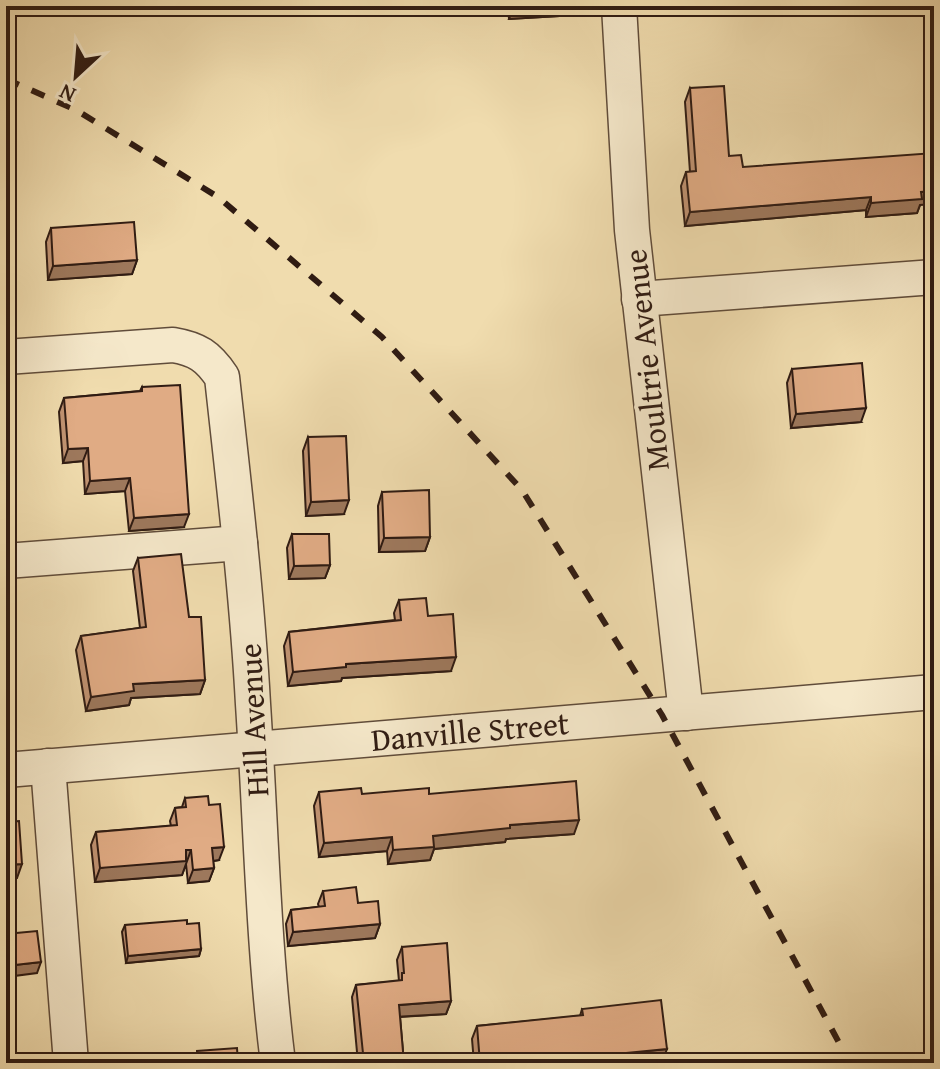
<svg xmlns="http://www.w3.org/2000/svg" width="940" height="1069" viewBox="0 0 940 1069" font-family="'Gentium Book Plus',serif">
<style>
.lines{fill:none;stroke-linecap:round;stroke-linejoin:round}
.minor-casing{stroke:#604c3a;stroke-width:37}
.minor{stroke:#f5e8ca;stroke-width:34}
.rail{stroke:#301c13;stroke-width:6;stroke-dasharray:14 14;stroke-linecap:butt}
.wall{fill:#c19372;stroke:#301c13;stroke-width:2}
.shaded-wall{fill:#9d785c;stroke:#301c13;stroke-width:2}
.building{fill:#e0ab84;stroke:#301c13;stroke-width:2}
.labels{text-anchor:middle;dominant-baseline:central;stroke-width:8;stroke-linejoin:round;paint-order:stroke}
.street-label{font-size:32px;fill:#301c13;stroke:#f5e8ca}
</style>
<rect width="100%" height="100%" fill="#f0dcae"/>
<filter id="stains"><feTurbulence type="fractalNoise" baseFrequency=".0025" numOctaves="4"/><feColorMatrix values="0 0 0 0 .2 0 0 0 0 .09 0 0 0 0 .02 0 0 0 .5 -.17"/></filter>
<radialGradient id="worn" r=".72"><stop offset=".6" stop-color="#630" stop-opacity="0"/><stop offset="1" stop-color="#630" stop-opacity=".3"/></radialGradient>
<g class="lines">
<defs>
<g id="minor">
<polyline points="619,6 632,230 686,713"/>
<polyline points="639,299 934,277"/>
<path d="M6 357 173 345C197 349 208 356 222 377 234 486 247 595 253 704 261 824 263 944 278 1063"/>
<polyline points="6,561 240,543"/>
<polyline points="48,766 71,1063"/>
<polyline points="6,770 934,692"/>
</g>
</defs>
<use href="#minor" class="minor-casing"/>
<use href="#minor" class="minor"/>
<polyline class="rail" points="6,79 76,110 218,197 382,337 522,490 662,715 850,1063"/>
</g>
<g class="wall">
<polygon points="508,6 563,6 559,16 509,19"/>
<polygon points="690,88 729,156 743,167 920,205 917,213 866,217 866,210 685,226 681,186 686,172 690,172 685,102"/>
<polygon points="51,228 137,260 132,274 48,280 46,242"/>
<polygon points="792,369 861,422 791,428 787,383"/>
<polygon points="142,387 184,527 129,531 125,491 85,494 83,461 63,463 59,412 64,398 140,391"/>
<polygon points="308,437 344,514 306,516 303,451"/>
<polygon points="382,492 430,537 425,551 379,552 378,506"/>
<polygon points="292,534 330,565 325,578 289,579 287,548"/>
<polygon points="138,558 189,617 205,680 200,694 131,698 129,705 86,711 76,650 81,636 140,628 133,571"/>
<polygon points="399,600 428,616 451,671 342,678 341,681 288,686 284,646 289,632 395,620 394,613"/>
<polygon points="319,792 362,794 429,794 574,834 506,839 505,842 434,849 430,860 388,864 387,851 319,857 314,806"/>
<polygon points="185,798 219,860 213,861 214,868 209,881 188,883 186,864 182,875 95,882 91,845 96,832 171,826 170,821 175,808 182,807"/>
<polygon points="323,891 358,903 380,924 375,938 288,946 286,924 291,910 319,907 318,904"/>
<polygon points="187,924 201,949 199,956 126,963 122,932 125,925"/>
<polygon points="402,947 451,1001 446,1014 400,1017 404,1063 358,1063 352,997 356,985 399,981 397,960"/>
<polygon points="582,1009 662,1062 474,1063 472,1039 477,1026 580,1016"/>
</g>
<g class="shaded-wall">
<polygon points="394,6 437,6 392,10"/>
<polygon points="514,6 563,6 559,16 509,19"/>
<polygon points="730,6 780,6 729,8"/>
<polygon points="934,191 934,204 920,205 917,213 866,217 871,203 921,192"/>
<polygon points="871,197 866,210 685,226 690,212"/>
<polygon points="137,260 132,274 48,280 53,266"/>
<polygon points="866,408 861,422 791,428 796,414"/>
<polygon points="88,448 83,461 63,463 68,449"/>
<polygon points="130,478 125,491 85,494 90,481"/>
<polygon points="349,500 344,514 306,516 311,502"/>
<polygon points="189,514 184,527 129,531 134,518"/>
<polygon points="430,537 425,551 379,552 384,538"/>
<polygon points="330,565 325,578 289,579 294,566"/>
<polygon points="456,657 451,671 342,678 341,681 288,686 293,672 346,664"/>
<polygon points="205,680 200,694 131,698 129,705 86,711 91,697 133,684"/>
<polygon points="579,820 574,834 506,839 505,842 434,849 430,860 388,864 393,850 433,836 510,825"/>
<polygon points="392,837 387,851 319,857 324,843"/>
<polygon points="224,847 219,860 207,862 212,848"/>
<polygon points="186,850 191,850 182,875 95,882 100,868"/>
<polygon points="22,864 17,878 6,878 6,865"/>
<polygon points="214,868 209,881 188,883 193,870"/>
<polygon points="380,924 375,938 288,946 293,932"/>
<polygon points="201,949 199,956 126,963 128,956"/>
<polygon points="41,962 37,973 6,977 6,966"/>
<polygon points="451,1001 446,1014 394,1017 399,1005"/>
<polygon points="667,1049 662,1062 524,1063"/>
</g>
<g class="building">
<polygon points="724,86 729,156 741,155 743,167 934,153 934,191 921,192 922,199 871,203 871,197 690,212 686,172 696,171 690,88"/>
<polygon points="134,222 137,260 53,266 51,228"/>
<polygon points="862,363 866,408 796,414 792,369"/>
<polygon points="180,385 189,514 134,518 130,478 90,481 88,448 68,449 64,398 142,391 142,387"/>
<polygon points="346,436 349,500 311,502 308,437"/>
<polygon points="429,490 430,537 384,538 382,492"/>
<polygon points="292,534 329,534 330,565 294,566"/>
<polygon points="181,554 189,617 201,617 205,680 133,684 134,691 91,697 81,636 146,627 138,558"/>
<polygon points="426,598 428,616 453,614 456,657 346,664 346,667 293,672 289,632 401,620 399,600"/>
<polygon points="576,781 579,820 510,825 510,828 433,836 434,847 393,850 392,837 324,843 319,792 361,788 362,794 429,788 429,794"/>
<polygon points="208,796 209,805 220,804 224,847 212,848 214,868 193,870 191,850 186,850 186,861 100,868 96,832 177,825 175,808 186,807 185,798"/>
<polygon points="19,821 22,864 6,865 6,822"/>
<polygon points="356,887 358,903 378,901 380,924 293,932 291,910 325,906 323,891"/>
<polygon points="187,920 187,924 199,923 201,949 128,956 125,925"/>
<polygon points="37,931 41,962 6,966 6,934"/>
<polygon points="447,943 451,1001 399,1005 404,1063 364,1063 356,985 402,980 402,973 404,973 402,947"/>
<polygon points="661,1000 667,1049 524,1063 480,1063 477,1026 583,1015 582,1009"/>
<polygon points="237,1048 238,1063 98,1063 98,1062 197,1054 197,1051"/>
</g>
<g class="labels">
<g class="street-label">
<text transform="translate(646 360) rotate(-96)">Moultrie Avenue</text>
<text transform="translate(253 720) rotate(-93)">Hill Avenue</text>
<text transform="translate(470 731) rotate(-5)">Danville Street</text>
</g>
</g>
<rect width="940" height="1069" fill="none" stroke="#f0dcae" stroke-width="32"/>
<rect x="8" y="8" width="924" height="1053" fill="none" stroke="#301c13" stroke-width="4"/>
<rect x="16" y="16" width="908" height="1037" fill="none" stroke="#301c13" stroke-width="2"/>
<g transform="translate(76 76) rotate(206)" stroke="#f5e8ca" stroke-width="6" paint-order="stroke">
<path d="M0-6L14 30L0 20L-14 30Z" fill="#301c13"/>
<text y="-12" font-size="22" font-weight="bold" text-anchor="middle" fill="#301c13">N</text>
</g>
<rect width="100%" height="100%" filter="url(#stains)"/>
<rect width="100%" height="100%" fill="url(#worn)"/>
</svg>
